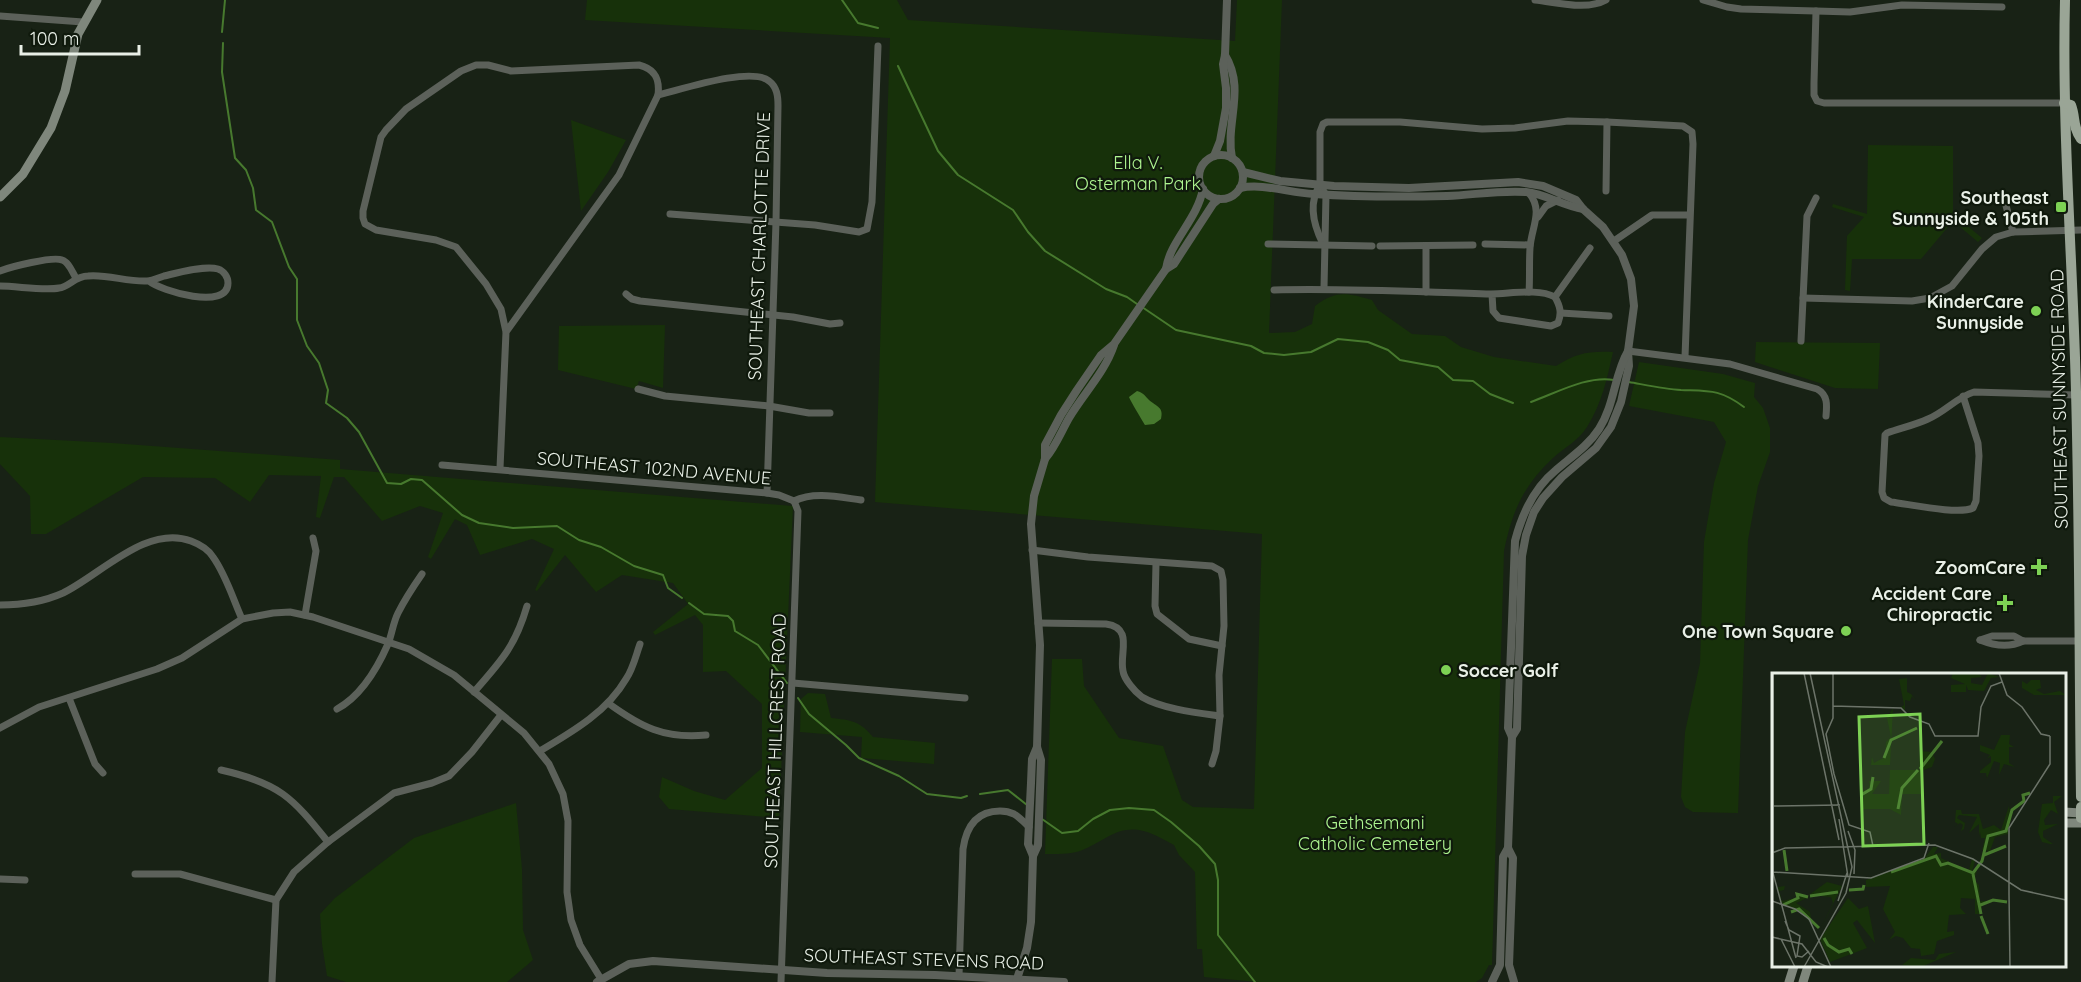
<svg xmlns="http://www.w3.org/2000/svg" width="2081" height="982" viewBox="0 0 2081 982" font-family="Quicksand,sans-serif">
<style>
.green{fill:#17310a}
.water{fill:#47792e}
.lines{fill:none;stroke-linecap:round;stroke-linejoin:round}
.stream{stroke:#47792e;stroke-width:2}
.minor{stroke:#5c615a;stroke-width:7}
.tertiary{stroke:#5c615a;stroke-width:8}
.secondary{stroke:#7f877c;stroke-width:9}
.primary{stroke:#9aa596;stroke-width:10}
.poi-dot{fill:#7dd154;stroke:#0f190c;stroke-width:2}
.labels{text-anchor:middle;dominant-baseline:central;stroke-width:4.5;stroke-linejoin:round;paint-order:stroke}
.park-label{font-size:18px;fill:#aef590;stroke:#0f190c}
.poi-label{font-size:18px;font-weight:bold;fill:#e9f0e7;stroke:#0f190c;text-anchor:end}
.street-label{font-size:18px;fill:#e9f0e7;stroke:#0f190c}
.inset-river{fill:none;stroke:#47792e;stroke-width:3}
.inset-road{fill:none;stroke:#6c7469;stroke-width:1.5}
.view{fill:#7dd154;fill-opacity:0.15;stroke:#7dd154;stroke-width:3}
.inset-edge{fill:none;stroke:#e9f0e7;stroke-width:3}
</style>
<rect width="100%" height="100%" fill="#182215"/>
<g class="green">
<path d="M587 0H897L908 20 1235 41 1237 0H1282L1269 333 1295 332 1312 324 1315 306C1336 290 1347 293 1372 300L1378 310 1412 334 1445 336 1461 347 1494 357 1556 366C1577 353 1588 351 1613 352 1607 379 1602 403 1587 427 1578 441 1565 447 1553 458 1523 486 1512 512 1504 551L1492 965H1489L1482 978 1476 982H1258L1204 977 1202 949H1197L1195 872 1179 855 1174 845C1163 839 1151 832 1139 830 1117 827 1105 840 1087 848 1074 855 1059 854 1045 854L1052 659H1082L1084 686 1119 738 1163 746 1182 800 1193 807 1254 809 1262 534 875 502 890 38 585 20Z"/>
<polygon points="571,120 626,140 608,172 581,211"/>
<polygon points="1868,145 1953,146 1953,214 1982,238 1978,242 1953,221 1921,259 1852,259 1850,291 1845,290 1847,236 1864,217 1832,207 1833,204 1867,214"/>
<polygon points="665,325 663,388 639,381 636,389 558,370 559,326"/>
<polygon points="1756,342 1880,343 1878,389 1835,388 1755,362"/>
<polygon points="1639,362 1723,374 1755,383 1754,397 1763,408 1770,428 1770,452 1758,486 1748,540 1738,813 1693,812 1685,807 1681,797 1685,732 1700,663 1704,542 1714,483 1726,442 1714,422 1629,406"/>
<polygon points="0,437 112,443 340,460 340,469 793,506 779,818 669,809 659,797 662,777 694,791 725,800 762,768 762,704 726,671 703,672 703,625 695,615 655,635 653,632 688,604 673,583 622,575 596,592 565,555 537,591 535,590 554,549 532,539 480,555 467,525 455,519 431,559 428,557 443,513 420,506 382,521 344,477 334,477 320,518 316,517 321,476 269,475 250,502 215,478 143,477 46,534 31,534 30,496 0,464"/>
<path d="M808 693 825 694 831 718C851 720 860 721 873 737L935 743 934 764 861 758 862 737 800 732 801 699Z"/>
<polygon points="516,803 522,869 523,930 533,960 507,982 346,982 327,976 322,944 320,914 335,898 414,838"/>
</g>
<path class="water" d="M1137 391C1144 393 1145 396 1149 400 1157 407 1164 407 1161 419L1154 424 1145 425C1143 422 1130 400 1129 397Z"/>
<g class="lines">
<g class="stream">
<polyline points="842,0 858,23 878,28"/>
<polyline points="222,32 225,0"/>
<polyline points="223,43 222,72 235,158 246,170 253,188 256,210 272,222 289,267 297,279 297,320 307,346 319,363 328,390 326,403 347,418 359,432 387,483 401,484 411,479 422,480 462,515 479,523 513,528 557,526 579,540 601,547 634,566 663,575 668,588 682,598"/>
<polyline points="898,66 938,151 958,175 1013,210 1028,232 1045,251 1106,289 1127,297 1137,304"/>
<polyline points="1142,307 1176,330 1251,346 1264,353 1284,355 1311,352 1338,339 1368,342 1388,350 1400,360 1438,367 1453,380 1473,381 1490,394 1513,403"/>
<path d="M1629 382C1646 385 1664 389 1681 390 1709 391 1720 389 1744 407"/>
<path d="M1531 402C1556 393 1588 375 1614 380"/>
<polyline points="689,603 704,614 728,616 733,621 735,631 758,645 787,683"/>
<polyline points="798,698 809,714 846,745 859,758 899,776 927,794 961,798 967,796"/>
<polyline points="980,794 1008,790 1027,805"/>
<polyline points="1042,819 1062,833 1078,831 1093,819 1110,810 1129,808 1154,810 1171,822 1199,846 1215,864 1218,880 1218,935 1255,982"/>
</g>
<g class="minor">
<path d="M1535 0C1556 2 1586 11 1606 0"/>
<polyline points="1703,0 1727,7 1741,9 1816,11 1850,12 1902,5 2002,7"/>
<polyline points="1816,11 1814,83 1814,95 1817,101 1824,103 2064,103"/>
<polyline points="0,16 83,22"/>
<path d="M658 95C680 90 751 66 769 81 777 87 778 96 778 106L776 222 767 493"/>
<polyline points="1320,185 1320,132 1323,124 1327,122 1400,122 1482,129 1515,128 1568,121 1607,122 1683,126 1692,132 1693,144 1685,357"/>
<polyline points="1320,185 1326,195 1324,288"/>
<path d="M1320 185C1308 203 1314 226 1323 244"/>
<polyline points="1606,191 1607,122"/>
<path d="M1529 193C1544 211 1531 228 1530 248 1529 263 1530 278 1529 292"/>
<polyline points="2004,198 2013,232"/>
<polyline points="670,214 815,225 859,232 867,229 872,202 878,46"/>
<polyline points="1538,217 1546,206 1558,200"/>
<polyline points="1614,241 1652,215 1689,215"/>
<polyline points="1268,244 1372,246"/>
<polyline points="1485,244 1530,245"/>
<polyline points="1380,246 1473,245"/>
<path d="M0 271C10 267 53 256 62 260 69 262 72 272 76 278"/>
<path d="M0 286C17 286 44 291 59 288 69 287 75 276 88 276 107 274 127 282 147 281 152 281 158 278 164 276 177 273 205 265 218 269 224 271 228 277 228 283 228 311 161 291 149 281"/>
<path d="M1274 290C1347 288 1418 292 1491 294 1510 294 1538 288 1555 297 1560 306 1562 313 1558 323L1551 326 1499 318 1493 311 1492 294"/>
<polyline points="1426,292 1426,246"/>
<polyline points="626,294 632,299 640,301 793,317 830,324 840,323"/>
<polyline points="1555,297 1590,248"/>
<polyline points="1803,298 1912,301 1930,298 1952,286 1982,249 1996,237 2013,232 2081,230"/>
<polyline points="1561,313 1609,316"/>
<polyline points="1801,341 1807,216 1816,198"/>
<path d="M1628 351 1730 364 1817 389C1828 395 1827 405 1826 416"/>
<polyline points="638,389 665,396 769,406 809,413 830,413"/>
<path d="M1963 396 1978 443 1979 456 1976 501 1973 508C1958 515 1909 504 1891 502L1884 498 1882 492 1885 435 1887 433C1901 428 1915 425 1928 419 1945 412 1957 397 1974 392L2076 395"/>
<path d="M442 465 767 493 779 495 794 501C814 491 839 497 861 500"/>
<path d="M500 468 506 332 501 309 486 284 456 247 436 240 376 230 365 224 363 218V211L381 137 386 130 406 109 461 71 476 65H488L511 71 639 65C655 69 660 79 658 95L619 175 506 332"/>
<polyline points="1032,550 1088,557 1212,566 1221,571 1223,580 1224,626 1219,675 1220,716 1216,751 1212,764"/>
<polyline points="1156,563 1155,606 1157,614 1189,639 1222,646"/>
<path d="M0 605C22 605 43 602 63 593 100 575 147 524 191 541 199 544 208 549 213 557 226 575 233 599 242 619"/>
<polyline points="305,615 316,551 313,538"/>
<path d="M1038 623 1106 624C1134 628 1119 653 1123 671 1124 679 1135 692 1142 697 1162 709 1198 713 1220 716"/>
<polyline points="1980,640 1992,636 2014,636 2023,641 2079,641"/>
<path d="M1980 640C1995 646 2009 648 2023 641"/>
<polyline points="793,683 965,698"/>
<path d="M474 692C501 661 515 647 527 606"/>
<polyline points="69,698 95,764 103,773"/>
<path d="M608 703C641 727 664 739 706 735"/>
<path d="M337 709C361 696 377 669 388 644 392 634 393 623 398 613 405 599 413 587 422 574"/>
<polyline points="0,728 39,707 157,669 182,658 242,619 273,613 290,612 313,617 409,649 454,675 524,733 549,764 563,794 568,821 567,892 571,920 580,945 601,979"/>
<path d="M540 751C572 732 607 712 626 679 633 669 636 655 640 644"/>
<path d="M221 770C279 783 292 797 328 842"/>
<polyline points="135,874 180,874 276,900"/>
<polyline points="0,879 25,880"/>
<path d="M959 976 963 849C966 828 976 811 1000 811 1004 811 1010 812 1014 814 1019 817 1025 823 1029 827"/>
<polyline points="272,982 276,900 294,872 328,842 394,793 432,783 449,776 472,752 501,715"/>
<polyline points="781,982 798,511 794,501"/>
</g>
<g class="tertiary">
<path d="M1225 55C1246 89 1225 123 1232 158"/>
<circle cx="1221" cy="177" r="22"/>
<polyline points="1214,156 1220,141 1226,108 1226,88 1223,64 1225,55 1227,0"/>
<polyline points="1243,172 1280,181 1334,186 1409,188 1518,182 1543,186 1576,200 1583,209 1603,227 1622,255 1631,279 1634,306 1628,351 1629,366 1621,402 1611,427 1596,448 1562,477 1543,498 1534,512 1526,535 1522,556 1517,729 1512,737"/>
<path d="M1240 188C1263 183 1290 193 1314 194 1358 197 1403 197 1447 196 1473 195 1500 190 1526 192 1546 194 1563 206 1583 209"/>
<polyline points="1166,269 1174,264 1213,204 1219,199"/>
<path d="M1045 459C1056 446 1061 432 1069 418 1084 393 1105 372 1114 345"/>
<path d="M1033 856 1038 845 1041 760 1037 747 1040 645 1031 524 1034 496 1045 459V445L1061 415 1077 390 1101 355 1114 344 1166 269C1170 241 1197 220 1203 189"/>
<polyline points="597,982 629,964 653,961 827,973 935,975 1064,982"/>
<polyline points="1016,982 1027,948 1031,922 1033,856 1028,844 1031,783 1032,759 1037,747"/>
<polyline points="1492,982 1500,965 1503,857 1508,848"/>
<path d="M1514 982 1509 965 1513 858 1508 848 1512 737 1508 728 1515 541C1522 514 1534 488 1556 470 1571 457 1588 446 1599 429 1615 404 1614 375 1628 351"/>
</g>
<g class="secondary">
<polyline points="0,197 23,174 51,128 65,91 78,34 97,0"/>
<polyline points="2064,812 2081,813"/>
<polyline points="2064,823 2081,823"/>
<polyline points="1789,982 1794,966"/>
<polyline points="1803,982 1808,966"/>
</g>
<g class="primary">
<path d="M2065 0C2062 119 2071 238 2075 358 2080 504 2079 650 2081 797"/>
<path d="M2064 103 2071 105C2076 118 2072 126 2081 139"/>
<polyline points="2081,807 2081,818"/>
</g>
</g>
<g class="poi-dot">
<rect x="2055" y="201" width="12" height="12" rx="3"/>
<circle cx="2036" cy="311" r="6"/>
<path d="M2036 558h6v6h6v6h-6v6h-6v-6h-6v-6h6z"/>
<path d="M2002 594h6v6h6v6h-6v6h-6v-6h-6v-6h6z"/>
<circle cx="1846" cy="631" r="6"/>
<circle cx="1446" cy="670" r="6"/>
</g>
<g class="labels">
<g class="park-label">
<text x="1138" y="162">Ella V.<tspan x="1138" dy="21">Osterman Park</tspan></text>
<text x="1375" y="822">Gethsemani<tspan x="1375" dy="21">Catholic Cemetery</tspan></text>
</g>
<g class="poi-label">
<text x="2049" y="197">Southeast<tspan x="2049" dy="21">Sunnyside &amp; 105th</tspan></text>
<text x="2024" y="301">KinderCare<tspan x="2024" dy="21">Sunnyside</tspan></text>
<text x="2026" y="567">ZoomCare</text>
<text x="1992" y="593">Accident Care<tspan x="1992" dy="21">Chiropractic</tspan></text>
<text x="1834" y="631">One Town Square</text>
<text x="1458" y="670" text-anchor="start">Soccer Golf</text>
</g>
<g class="street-label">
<text transform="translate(759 246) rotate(-88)">SOUTHEAST CHARLOTTE DRIVE</text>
<text transform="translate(2059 399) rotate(-91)">SOUTHEAST SUNNYSIDE ROAD</text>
<text transform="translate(654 468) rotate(5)">SOUTHEAST 102ND AVENUE</text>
<text transform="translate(775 741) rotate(-88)">SOUTHEAST HILLCREST ROAD</text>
<text transform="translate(924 959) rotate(2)">SOUTHEAST STEVENS ROAD</text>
</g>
</g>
<g transform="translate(1772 673)">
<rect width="294" height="294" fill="#182215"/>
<path d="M181 0H206L210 4 199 5V10L210 12 216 0 227 4 219 5 212 18 196 17 194 12V19H179V12L193 11 179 5ZM135 5V19L139 21 144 27 140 23 138 28 133 27V38L129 34 132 32 127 6ZM259 7H268L269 15 264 17 272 21 288 18 294 22H262L250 15V8L255 11ZM121 35 118 92H99L100 84 102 90 113 84 114 69 119 64 115 45ZM229 62H238L237 71 242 74H237V90L243 94 232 91 227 102 228 90 222 88 215 105 214 100H208V112V98L219 89V83L215 86 218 82 208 78V72L222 77ZM148 78 160 79 163 86 160 94 148 98V118L154 121H130L129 142 118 136H90V118L98 116 97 108H109L100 121H117L118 97H147ZM281 123H290L282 129 286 141 279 137 272 147 273 152 286 151 271 158V164L281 171H278L270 169 266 159 270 131 281 130ZM237 133 238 139 236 161 223 164 218 178 210 177 213 165H209L208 159 207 163V151L197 160 205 144 187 142 185 145 193 150 192 156 189 158 191 152 188 150 182 154 186 151 183 149 184 137H189L190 141H207L211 156 222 152 229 157ZM161 174H166L162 181 169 180V185L193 197H197L200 186 203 188 200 199 205 198 202 207 207 212 208 228H222L210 230 209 241H203V226L189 225 188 235 194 241 177 242 175 259 182 258V262L165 268 162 281 149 283 148 276 139 275 131 265 124 263 117 267 123 259 111 236 118 213 94 214V207L152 186ZM55 209 70 213 48 257 61 230 59 224 37 222ZM13 213 12 217 7 218 10 228 24 225 25 220 37 224 24 230 38 239 39 246 9 229 5 214ZM76 225 87 236 96 233 103 270 85 247 81 250 95 275 58 289 48 266ZM184 279 149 294 130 292 139 285 163 287 167 281Z" fill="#17310a"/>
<path class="inset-river" d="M112 85 119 67 145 55M148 96 170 68M89 122 99 116 101 104M126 136 130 115 146 97M12 177 15 198M212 182 234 173M119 199 164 183 169 192 176 190 201 200 210 188 216 163 234 158 240 137 252 128 251 122 258 120M201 201 209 241M77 217 91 216 92 212M38 223 66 219M11 232 26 225 25 221 36 224M206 233 221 227 235 229M19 239 27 236 47 255M209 243 216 261M52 265 56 272 67 279 77 276 80 281"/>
<path class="inset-road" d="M1 0V200L24 285M32 0 67 167M61 0V45L54 61 62 101 77 152 98 159 101 173M227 0 235 22 250 34 269 61 278 63M61 33 129 35 138 44 157 51 163 63H206L209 34 219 13 230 9M2 133 68 132M67 146 76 204M76 158 83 177 82 201M0 180 13 175 163 172 201 186 249 217 294 227M1 199 99 205 152 185 157 170M237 221 238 294M237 222V155L278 91V63M0 228 23 236 37 246 59 294M66 228 75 200M13 248 17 257 28 263 25 283 30 284 37 278M0 264 30 271 44 289 56 294M9 266 23 294M32 294 74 220 80 194 38 0"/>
<path class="view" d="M148 41 152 171 91 173 87 44Z"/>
<rect width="294" height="294" class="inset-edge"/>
</g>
<path d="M21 45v9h118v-9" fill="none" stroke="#e9f0e7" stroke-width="3"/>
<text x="30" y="45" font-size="18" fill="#e9f0e7" stroke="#0f190c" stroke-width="4.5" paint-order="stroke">100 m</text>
</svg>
